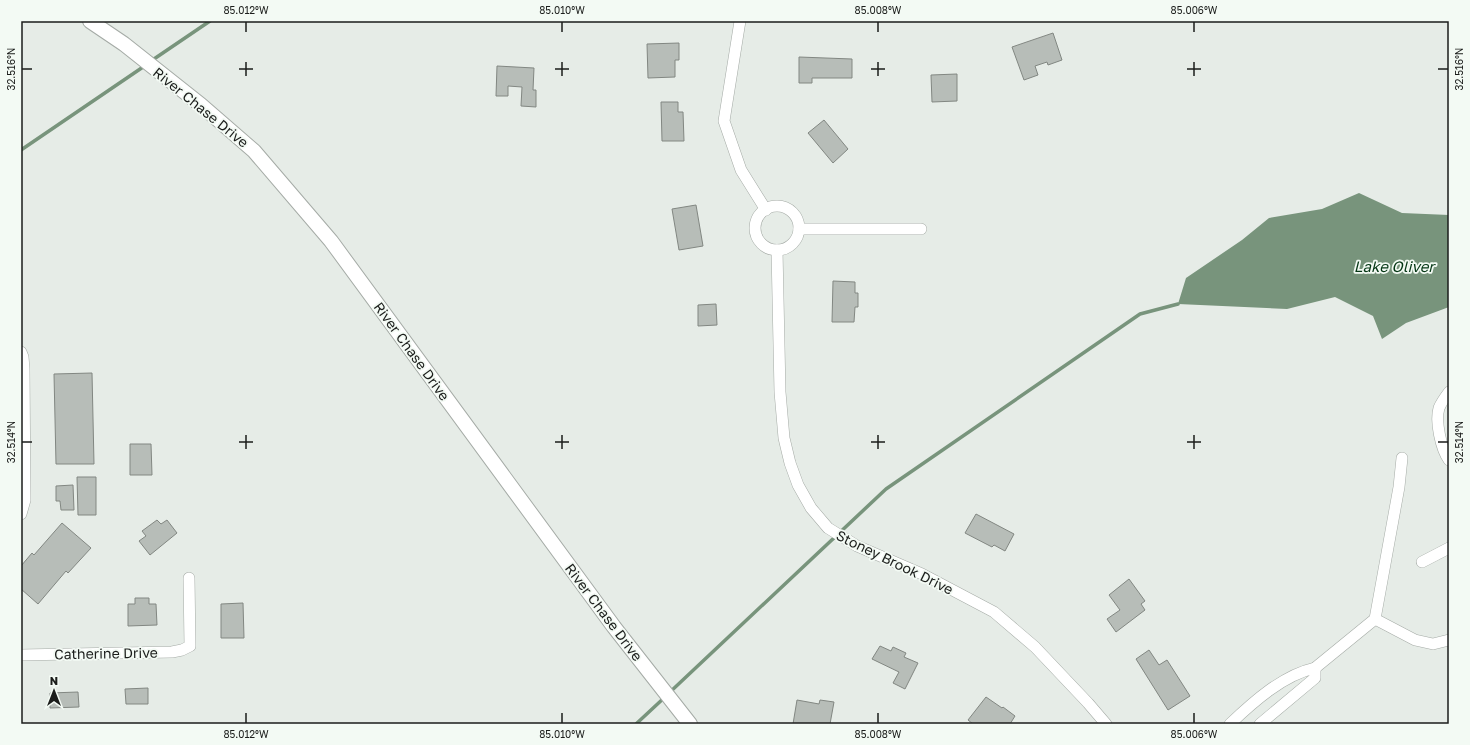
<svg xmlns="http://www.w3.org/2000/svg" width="1470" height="745" viewBox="0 0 1470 745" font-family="'Golos Text',sans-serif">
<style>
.water{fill:#78947c}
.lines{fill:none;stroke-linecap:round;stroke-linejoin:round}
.stream{stroke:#78947c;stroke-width:3.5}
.building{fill:#b7bdb8;stroke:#828782}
.minor-casing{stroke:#a5aba6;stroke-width:12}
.tertiary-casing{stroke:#a5aba6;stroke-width:16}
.minor{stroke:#fff;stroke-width:11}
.tertiary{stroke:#fff;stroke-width:14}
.ticks{fill:none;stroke:#1b1d1b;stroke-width:1.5}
.labels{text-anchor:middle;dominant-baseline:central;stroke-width:3.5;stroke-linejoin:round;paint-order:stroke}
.street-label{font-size:14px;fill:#1b1d1b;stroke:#f3faf4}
.water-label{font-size:15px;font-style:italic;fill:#043614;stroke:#f3faf4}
.neatline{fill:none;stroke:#1b1d1b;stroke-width:1.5}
.ticks-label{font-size:10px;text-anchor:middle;fill:#1b1d1b}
</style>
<rect width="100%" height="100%" fill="#e6ece7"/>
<polygon class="water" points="1359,193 1402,213 1449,215 1449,307 1406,323 1382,339 1373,316 1335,297 1287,309 1178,304 1186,278 1242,240 1269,218 1322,209"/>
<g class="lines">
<g class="stream">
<polyline points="151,61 210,21"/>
<polyline points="21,150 146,65"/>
<polyline points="669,693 886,489 1140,314 1178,304"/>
<polyline points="636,724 665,697"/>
</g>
</g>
<g class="building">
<polygon points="1053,33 1062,60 1048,65 1047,62 1035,66 1038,75 1024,80 1012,47"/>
<polygon points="679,43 679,60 675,60 675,77 648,78 647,44"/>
<polygon points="799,57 852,59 852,78 812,78 812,83 799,83"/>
<polygon points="497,66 534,68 533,90 536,90 536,107 521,106 522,87 508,86 508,96 496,96"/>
<polygon points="957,74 957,101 932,102 931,75"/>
<polygon points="661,102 678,102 678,112 683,112 684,141 662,141"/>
<polygon points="824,120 848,149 833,163 808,133"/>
<polygon points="696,205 703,246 679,250 672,209"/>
<polygon points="833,281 855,282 855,293 858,293 858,307 855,307 854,322 832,322"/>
<polygon points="716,304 717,325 698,326 698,305"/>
<polygon points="92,373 94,464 56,464 54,374"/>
<polygon points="130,444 151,444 152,475 130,475"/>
<polygon points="77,477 96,477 96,515 78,515"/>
<polygon points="73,485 74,510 61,510 60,501 56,501 56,486"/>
<polygon points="976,514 1014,534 1005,551 994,545 992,547 965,533"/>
<polygon points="157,520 161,524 167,520 177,533 150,555 139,541 146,536 142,531"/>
<polygon points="62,523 91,548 68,573 66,571 38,604 21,589 21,566 32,553 34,555"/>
<polygon points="1129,579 1145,601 1141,604 1145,610 1116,632 1107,619 1120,610 1109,595"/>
<polygon points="135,598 149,598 149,604 156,604 157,625 128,626 128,604 135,604"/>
<polygon points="243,603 244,638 221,638 221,604"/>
<polygon points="880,646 891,651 893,647 906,653 904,657 918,663 905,689 893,683 899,672 872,659"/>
<polygon points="1149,650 1159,665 1167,660 1190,696 1168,710 1136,659"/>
<polygon points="148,688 148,704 126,704 125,689"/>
<polygon points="78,692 79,707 50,708 50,693"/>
<polygon points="986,697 1002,708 1003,707 1015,716 1010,724 973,724 968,720"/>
<polygon points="797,700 819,704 820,700 834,702 830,724 793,724"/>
</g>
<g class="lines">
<defs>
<g id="minor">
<polyline points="740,21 724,121 741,170 766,210"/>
<circle cx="777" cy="228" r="22"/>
<polyline points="799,229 921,229"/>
<polyline points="777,250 780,392 784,438 790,463 798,485 811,508 828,528 857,546 922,574 994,612 1035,647 1088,703 1106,724"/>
<polyline points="21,352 23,357 24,369 25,500 21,514"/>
<path d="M1449 392C1446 396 1441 403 1439 408 1435 421 1441 449 1449 460"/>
<polyline points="1422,562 1449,548"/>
<polyline points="1375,619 1415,640 1433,644 1449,640"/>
<polyline points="21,655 172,652 182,650 190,646 189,578"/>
<polyline points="1315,668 1375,619 1399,487 1402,458"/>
<path d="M1230 724C1253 702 1283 675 1315 668V678L1260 724"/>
</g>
<polyline id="tertiary" points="90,21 124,44 201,105 254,151 331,241 614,627 690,724"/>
</defs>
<use href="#minor" class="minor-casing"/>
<use href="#tertiary" class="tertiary-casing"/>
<use href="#minor" class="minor"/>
<use href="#tertiary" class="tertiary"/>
</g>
<path class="ticks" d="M246 22V32M562 22V32M878 22V32M1194 22V32M246 62V76M562 62V76M878 62V76M1194 62V76M22 69H32M239 69H253M555 69H569M871 69H885M1187 69H1201M1438 69H1448M246 435V449M562 435V449M878 435V449M1194 435V449M22 442H32M239 442H253M555 442H569M871 442H885M1187 442H1201M1438 442H1448M246 713V723M562 713V723M878 713V723M1194 713V723"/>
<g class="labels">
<g class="street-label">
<text transform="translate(201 107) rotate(39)">River Chase Drive</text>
<text transform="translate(412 351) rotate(54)">River Chase Drive</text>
<text transform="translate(895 562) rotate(26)">Stoney Brook Drive</text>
<text transform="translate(604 612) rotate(53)">River Chase Drive</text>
<text transform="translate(106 653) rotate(-1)">Catherine Drive</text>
</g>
<g class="water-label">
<text x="1394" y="266">Lake Oliver</text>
</g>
</g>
<rect width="1470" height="745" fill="none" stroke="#f3faf4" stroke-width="44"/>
<g transform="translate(54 691)" stroke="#f3faf4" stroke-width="3" paint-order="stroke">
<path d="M0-3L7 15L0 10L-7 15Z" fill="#1b1d1b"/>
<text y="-6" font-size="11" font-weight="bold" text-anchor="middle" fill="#1b1d1b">N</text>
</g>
<rect x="22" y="22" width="1426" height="701" class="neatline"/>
<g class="ticks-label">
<text x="246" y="14">85.012°W</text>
<text x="562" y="14">85.010°W</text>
<text x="878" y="14">85.008°W</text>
<text x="1194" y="14">85.006°W</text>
<text transform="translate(11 69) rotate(-90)" y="4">32.516°N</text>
<text transform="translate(1459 69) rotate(-90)" y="4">32.516°N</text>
<text transform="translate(11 442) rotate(-90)" y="4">32.514°N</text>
<text transform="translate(1459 442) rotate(-90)" y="4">32.514°N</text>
<text x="246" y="738">85.012°W</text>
<text x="562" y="738">85.010°W</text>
<text x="878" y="738">85.008°W</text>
<text x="1194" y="738">85.006°W</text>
</g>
</svg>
